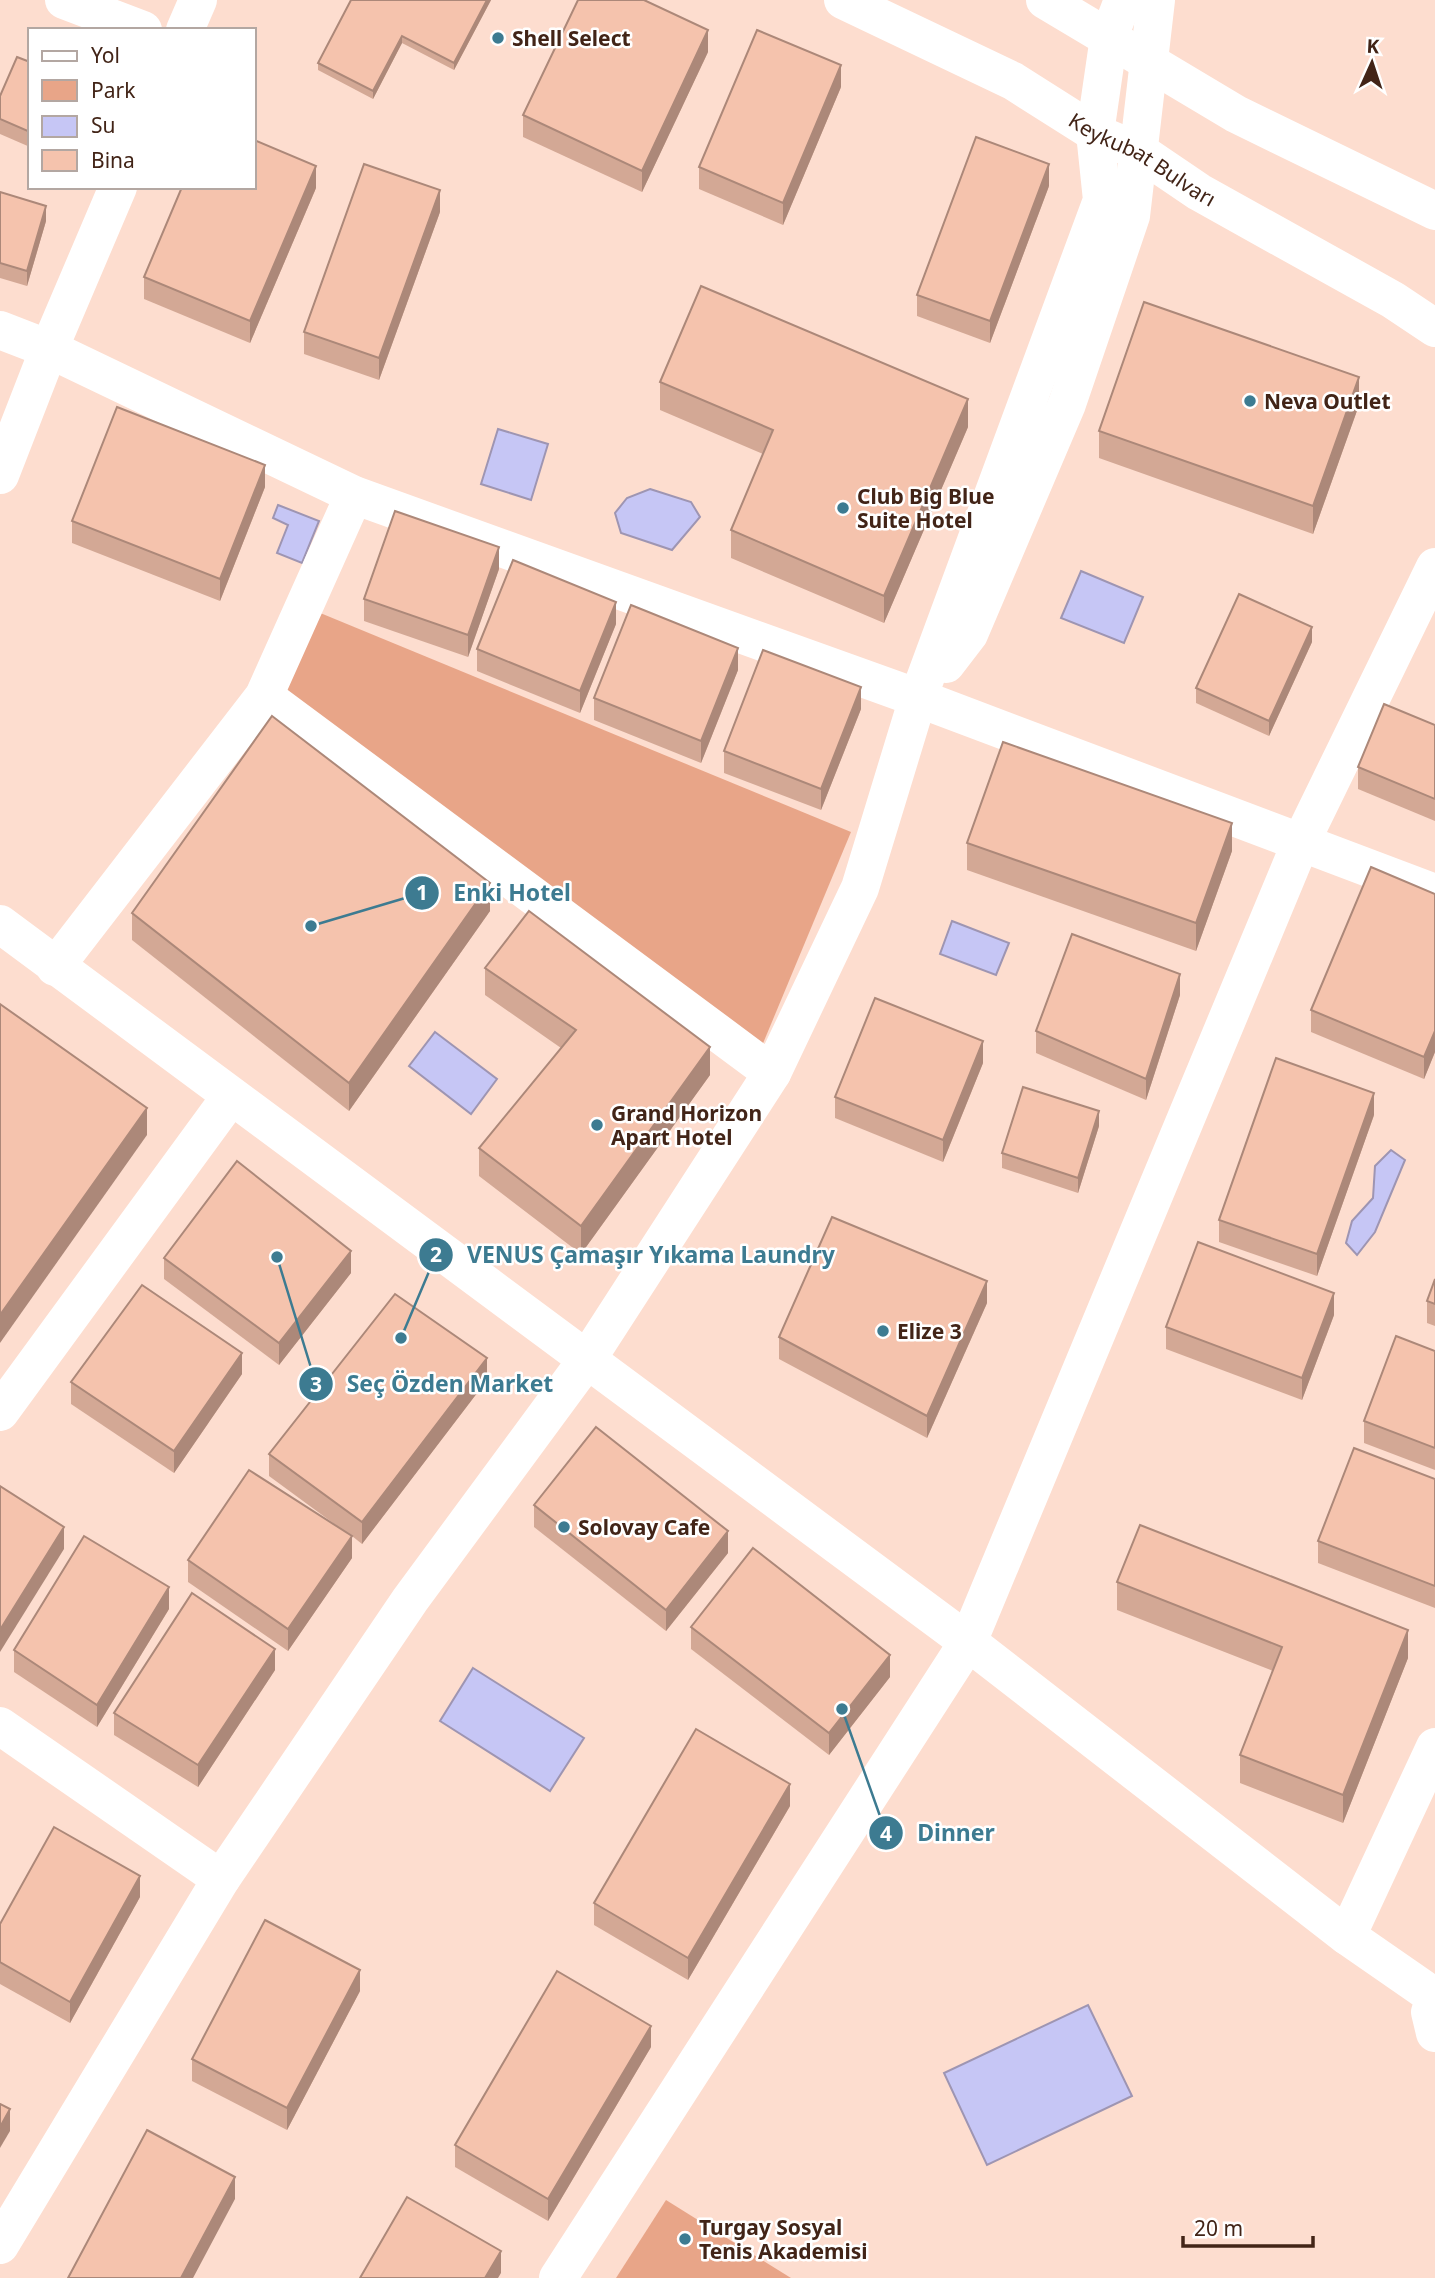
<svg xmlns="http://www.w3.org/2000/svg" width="1435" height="2278" viewBox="0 0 1435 2278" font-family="'Noto Sans',sans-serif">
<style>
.green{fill:#e8a588}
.water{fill:#c6c6f5;stroke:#9e95b2;stroke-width:2}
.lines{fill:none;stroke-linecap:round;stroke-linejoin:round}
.street{stroke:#fff;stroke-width:38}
.secondary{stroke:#fff;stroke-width:38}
.highway{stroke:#fff;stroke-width:38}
.wall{fill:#d3a895}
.shaded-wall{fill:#ac8879}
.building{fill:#f5c3ad;stroke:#ac8879;stroke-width:2}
.poi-dot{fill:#3d7b91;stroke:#fff;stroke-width:2.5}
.labels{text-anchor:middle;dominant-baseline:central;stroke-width:5;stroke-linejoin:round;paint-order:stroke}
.poi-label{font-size:21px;font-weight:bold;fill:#422417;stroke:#fff;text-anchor:start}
.street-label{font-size:21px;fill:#422417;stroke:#fff}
.leader{fill:none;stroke:#3d7b91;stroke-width:2.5}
.callout-dot{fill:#3d7b91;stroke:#fff;stroke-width:2.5}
.mark-label{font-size:21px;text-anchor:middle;font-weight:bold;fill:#fff}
.callout-label{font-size:23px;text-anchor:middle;font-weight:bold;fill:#3d7b91;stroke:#fff;stroke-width:5;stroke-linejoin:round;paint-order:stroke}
</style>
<rect width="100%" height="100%" fill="#fdddcf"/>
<g class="green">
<polygon points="313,610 851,832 759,1053 278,692"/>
<polygon points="666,2200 791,2278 616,2278"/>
</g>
<g class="water">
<polygon points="498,429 548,444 531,500 481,484"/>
<polygon points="650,489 691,502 700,517 672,550 621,533 615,513 627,498"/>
<polygon points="278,505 319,521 302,563 277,553 288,525 273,518"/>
<polygon points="1081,571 1143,597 1124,643 1061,618"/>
<polygon points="952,921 1009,943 996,975 940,954"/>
<polygon points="435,1032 497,1079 471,1114 409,1066"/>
<polygon points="1391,1150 1405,1160 1375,1232 1357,1255 1346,1243 1352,1221 1373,1198 1375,1166"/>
<polygon points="473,1668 584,1738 550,1791 440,1721"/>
<polygon points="1088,2005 1132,2096 987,2165 944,2073"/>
</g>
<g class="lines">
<g class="street">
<polyline points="64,0 143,30"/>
<polyline points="185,30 198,0"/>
<polyline points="0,330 49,349 354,495 918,698 1435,893"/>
<polyline points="0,475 49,349 118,187"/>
<polyline points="946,664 969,634 1067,404 1131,216 1156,0"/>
<polyline points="264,696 772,1073"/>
<polyline points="55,967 264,696 354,495"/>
<polyline points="0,1412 231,1096"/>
<polyline points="0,1726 221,1879"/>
<polyline points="1347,1936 1435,1747"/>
<polyline points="1430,2012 1435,2033"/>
<polyline points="0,2245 221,1879 410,1600 586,1361 772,1073 860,888 918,698 1102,200 1095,133 1109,37 1123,0"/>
<polyline points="558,2278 968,1642 1301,842 1435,567"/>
</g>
<polyline class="secondary" points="0,924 968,1642 1347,1936 1435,1997"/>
<g class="highway">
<path id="s1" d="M843 0 1013 81 1095 133 1140 152 1199 192 1393 300 1435 328"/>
<polyline points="1045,0 1236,114 1435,211"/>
</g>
</g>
<g class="wall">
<polygon points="351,0 491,0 454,70 402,43 373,99 318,70 318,63"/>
<polygon points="708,52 642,192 523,137 523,115"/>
<polygon points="30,62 30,147 0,134 0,96"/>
<polygon points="841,87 783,225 699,189 699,167"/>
<polygon points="1049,186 990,343 917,316 917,295"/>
<polygon points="316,188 250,343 144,299 144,277"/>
<polygon points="0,192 46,221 27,286 0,278"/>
<polygon points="440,212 379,380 304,354 304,332"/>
<polygon points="660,382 968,427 884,623 731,558 731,530 763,454 660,410"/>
<polygon points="1359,405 1313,534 1099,458 1099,431"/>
<polygon points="265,487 220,601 72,543 72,521"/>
<polygon points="499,569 468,657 364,621 364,599"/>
<polygon points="616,624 580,713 477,671 477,649"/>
<polygon points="1312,642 1269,736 1196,703 1196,688"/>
<polygon points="738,670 701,763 594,720 594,698"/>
<polygon points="861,709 821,810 724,773 724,751"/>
<polygon points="1435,725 1435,821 1358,789 1358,767"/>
<polygon points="967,843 1232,851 1196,951 967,870"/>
<polygon points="1435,894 1435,1052 1424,1079 1311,1032 1311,1010"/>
<polygon points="490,911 349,1111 132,940 132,913"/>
<polygon points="485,968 710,1075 581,1254 479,1176 479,1148 561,1048 485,995"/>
<polygon points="1180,995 1146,1100 1036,1053 1036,1031"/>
<polygon points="983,1063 943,1162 835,1118 835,1097"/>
<polygon points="1374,1115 1317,1276 1219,1242 1219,1220"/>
<polygon points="1099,1126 1078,1193 1002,1168 1002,1153"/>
<polygon points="164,1258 351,1273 279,1365 164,1279"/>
<polygon points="1435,1279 1435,1326 1427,1323 1427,1301"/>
<polygon points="987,1303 927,1438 779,1359 779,1337"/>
<polygon points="1334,1315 1302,1400 1166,1349 1166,1327"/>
<polygon points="1435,1351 1435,1470 1364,1443 1364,1421"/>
<polygon points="242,1374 174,1473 71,1404 71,1382"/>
<polygon points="487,1380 362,1544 352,1536 352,1558 288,1651 188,1582 188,1560 348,1534 269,1476 269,1454"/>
<polygon points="1435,1479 1435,1608 1318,1563 1318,1541"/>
<polygon points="534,1505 728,1553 666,1631 534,1527"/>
<polygon points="1117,1582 1408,1658 1343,1823 1240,1783 1240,1755 1273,1671 1117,1610"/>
<polygon points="169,1609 97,1727 14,1672 14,1650"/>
<polygon points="691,1627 890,1677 829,1755 691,1649"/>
<polygon points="275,1670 198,1787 114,1735 114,1713"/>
<polygon points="790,1806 688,1980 594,1925 594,1903"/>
<polygon points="140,1897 70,2023 0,1984 0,1924"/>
<polygon points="360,1991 287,2130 192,2081 192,2059"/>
<polygon points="651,2047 548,2221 455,2167 455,2145"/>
</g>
<g class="shaded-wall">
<polygon points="487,0 491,0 454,70 454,63"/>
<polygon points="708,30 708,52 642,192 642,171"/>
<polygon points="402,36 402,43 373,99 373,91"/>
<polygon points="841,65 841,87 783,225 783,203"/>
<polygon points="1049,164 1049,186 990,343 990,321"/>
<polygon points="316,166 316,188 250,343 250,321"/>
<polygon points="440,190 440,212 379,380 379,358"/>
<polygon points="46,206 46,221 27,286 27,271"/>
<polygon points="1359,377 1359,405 1313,534 1313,506"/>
<polygon points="968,399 968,427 884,623 884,596"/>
<polygon points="265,465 265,487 220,601 220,579"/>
<polygon points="499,547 499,569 468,657 468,635"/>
<polygon points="616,602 616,624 580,713 580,691"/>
<polygon points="1312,627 1312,642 1269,736 1269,721"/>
<polygon points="738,648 738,670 701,763 701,741"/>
<polygon points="861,687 861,709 821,810 821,789"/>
<polygon points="1232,823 1232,851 1196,951 1196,923"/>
<polygon points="490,883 490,911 349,1111 349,1083"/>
<polygon points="1180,974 1180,995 1146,1100 1146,1079"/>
<polygon points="1435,1031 1435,1052 1424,1079 1424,1057"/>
<polygon points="983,1041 983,1063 943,1162 943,1140"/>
<polygon points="710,1047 710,1075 581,1254 581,1226"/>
<polygon points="1374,1093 1374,1115 1317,1276 1317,1254"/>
<polygon points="147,1108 147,1135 0,1343 0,1315"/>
<polygon points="1099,1111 1099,1126 1078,1193 1078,1178"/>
<polygon points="351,1251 351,1273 279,1365 279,1343"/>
<polygon points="987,1281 987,1303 927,1438 927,1416"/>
<polygon points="1334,1293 1334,1315 1302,1400 1302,1378"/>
<polygon points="242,1353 242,1374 174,1473 174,1451"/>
<polygon points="487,1358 487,1380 362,1544 362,1522"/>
<polygon points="64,1527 64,1549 0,1652 0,1630"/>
<polygon points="728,1531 728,1553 666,1631 666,1610"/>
<polygon points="352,1536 352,1558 288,1651 288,1629"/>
<polygon points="169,1587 169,1609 97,1727 97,1705"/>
<polygon points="1408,1630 1408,1658 1343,1823 1343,1795"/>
<polygon points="275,1649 275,1670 198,1787 198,1765"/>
<polygon points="890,1655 890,1677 829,1755 829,1733"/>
<polygon points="790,1784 790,1806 688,1980 688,1958"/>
<polygon points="140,1876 140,1897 70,2023 70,2002"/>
<polygon points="360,1970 360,1991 287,2130 287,2108"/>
<polygon points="651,2026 651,2047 548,2221 548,2199"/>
<polygon points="10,2109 10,2131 0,2148 0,2127"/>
<polygon points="235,2177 235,2199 193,2278 181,2278"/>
<polygon points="501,2251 501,2273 498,2278 485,2278"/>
</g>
<g class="building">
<polygon points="351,0 487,0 454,63 402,36 373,91 318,63"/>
<polygon points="578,0 644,0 708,30 642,171 523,115"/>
<polygon points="757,30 841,65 783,203 699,167"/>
<polygon points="17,57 30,62 30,132 0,119 0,96"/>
<polygon points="976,137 1049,164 990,321 917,295"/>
<polygon points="254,140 316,166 250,321 144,277 182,187 254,187"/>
<polygon points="364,164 440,190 379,358 304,332"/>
<polygon points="0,192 46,206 27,271 0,263"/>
<polygon points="701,286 968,399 884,596 731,530 773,430 660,382"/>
<polygon points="1144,302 1359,377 1313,506 1099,431"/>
<polygon points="117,407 265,465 220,579 72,521"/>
<polygon points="395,511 499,547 468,635 364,599"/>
<polygon points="513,560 616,602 580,691 477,649"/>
<polygon points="1239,594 1312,627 1269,721 1196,688"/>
<polygon points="631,605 738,648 701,741 594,698"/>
<polygon points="763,650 861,687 821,789 724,751"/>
<polygon points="1384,704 1435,725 1435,799 1358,767"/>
<polygon points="272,716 490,883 349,1083 132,913"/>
<polygon points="1003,742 1232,823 1196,923 967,843"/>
<polygon points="1371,867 1435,894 1435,1031 1424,1057 1311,1010"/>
<polygon points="529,911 710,1047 581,1226 479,1148 576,1030 485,968"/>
<polygon points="1072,934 1180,974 1146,1079 1036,1031"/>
<polygon points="875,998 983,1041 943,1140 835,1097"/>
<polygon points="0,1004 147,1108 0,1315"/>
<polygon points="1276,1058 1374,1093 1317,1254 1219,1220"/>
<polygon points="1023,1087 1099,1111 1078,1178 1002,1153"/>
<polygon points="237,1161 351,1251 279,1343 164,1258"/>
<polygon points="832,1217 987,1281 927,1416 779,1337"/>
<polygon points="1198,1242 1334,1293 1302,1378 1166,1327"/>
<polygon points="1435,1279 1435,1304 1427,1301"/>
<polygon points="142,1285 242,1353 174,1451 71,1382"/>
<polygon points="395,1294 487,1358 362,1522 269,1454"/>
<polygon points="1396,1336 1435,1351 1435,1448 1364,1421"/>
<polygon points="596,1427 728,1531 666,1610 534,1505"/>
<polygon points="1354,1448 1435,1479 1435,1586 1318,1541"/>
<polygon points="249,1470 352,1536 288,1629 188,1560"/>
<polygon points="0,1486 64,1527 0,1630"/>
<polygon points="1140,1525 1408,1630 1343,1795 1240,1755 1282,1647 1117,1582"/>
<polygon points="84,1536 169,1587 97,1705 14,1650"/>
<polygon points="753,1548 890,1655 829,1733 691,1627"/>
<polygon points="192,1593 275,1649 198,1765 114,1713"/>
<polygon points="696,1729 790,1784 688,1958 594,1903"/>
<polygon points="54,1827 140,1876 70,2002 0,1962 0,1924"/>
<polygon points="265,1920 360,1970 287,2108 192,2059"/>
<polygon points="557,1971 651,2026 548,2199 455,2145"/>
<polygon points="0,2104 10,2109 0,2127"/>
<polygon points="147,2130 235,2177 181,2278 68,2278"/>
<polygon points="407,2197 501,2251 485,2278 360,2278"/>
</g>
<g class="poi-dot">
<circle cx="498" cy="38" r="7"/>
<circle cx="1250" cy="401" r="7"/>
<circle cx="843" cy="508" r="7"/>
<circle cx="597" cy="1125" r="7"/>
<circle cx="883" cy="1331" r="7"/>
<circle cx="564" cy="1527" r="7"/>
<circle cx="685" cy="2239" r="7"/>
</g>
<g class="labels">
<g class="poi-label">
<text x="512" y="38">Shell Select</text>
<text x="1264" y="401">Neva Outlet</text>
<text x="857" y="496">Club Big Blue<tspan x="857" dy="24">Suite Hotel</tspan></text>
<text x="611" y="1113">Grand Horizon<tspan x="611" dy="24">Apart Hotel</tspan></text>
<text x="897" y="1331">Elize 3</text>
<text x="578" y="1527">Solovay Cafe</text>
<text x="699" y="2227">Turgay Sosyal<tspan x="699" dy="24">Tenis Akademisi</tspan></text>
</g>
<g class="street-label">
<text stroke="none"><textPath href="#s1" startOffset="340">Keykubat Bulvarı</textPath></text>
</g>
</g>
<path class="leader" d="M311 926L422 893M401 1338L436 1255M277 1257L316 1384M842 1709L886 1833"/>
<g class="callout-dot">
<circle cx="311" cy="926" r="7"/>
<circle cx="401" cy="1338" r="7"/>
<circle cx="277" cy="1257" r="7"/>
<circle cx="842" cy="1709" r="7"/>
<circle cx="422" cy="893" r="18"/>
<circle cx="436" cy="1255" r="18"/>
<circle cx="316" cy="1384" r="18"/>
<circle cx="886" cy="1833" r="18"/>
</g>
<g class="mark-label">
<text x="422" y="900">1</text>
<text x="436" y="1262">2</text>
<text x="316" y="1392">3</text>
<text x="886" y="1841">4</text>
</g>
<g class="callout-label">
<text x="512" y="901">Enki Hotel</text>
<text x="651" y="1263">VENUS Çamaşır Yıkama Laundry</text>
<text x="450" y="1392">Seç Özden Market</text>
<text x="956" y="1841">Dinner</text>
</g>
<rect x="28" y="28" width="228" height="161" fill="#ffffff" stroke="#b3a7a2" stroke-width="2"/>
<rect x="42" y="51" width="35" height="10" fill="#ffffff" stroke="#b3a7a2" stroke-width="2"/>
<text x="91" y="63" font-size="21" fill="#422417">Yol</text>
<rect x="42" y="80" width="35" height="21" fill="#e8a588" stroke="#b3a7a2" stroke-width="2"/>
<text x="91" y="98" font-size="21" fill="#422417">Park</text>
<rect x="42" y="116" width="35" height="21" fill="#c6c6f5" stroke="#b3a7a2" stroke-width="2"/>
<text x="91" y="133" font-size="21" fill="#422417">Su</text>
<rect x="42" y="150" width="35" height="21" fill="#f5c3ad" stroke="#b3a7a2" stroke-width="2"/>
<text x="91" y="168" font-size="21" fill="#422417">Bina</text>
<g transform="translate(1372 63) rotate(3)" stroke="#ffffff" stroke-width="5" paint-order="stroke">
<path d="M0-5L12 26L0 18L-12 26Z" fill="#422417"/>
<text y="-10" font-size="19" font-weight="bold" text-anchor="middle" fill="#422417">K</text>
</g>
<path d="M1183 2236v10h130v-10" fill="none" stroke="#422417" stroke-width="3.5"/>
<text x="1194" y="2236" font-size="21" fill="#422417" stroke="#ffffff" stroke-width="5" paint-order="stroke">20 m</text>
</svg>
